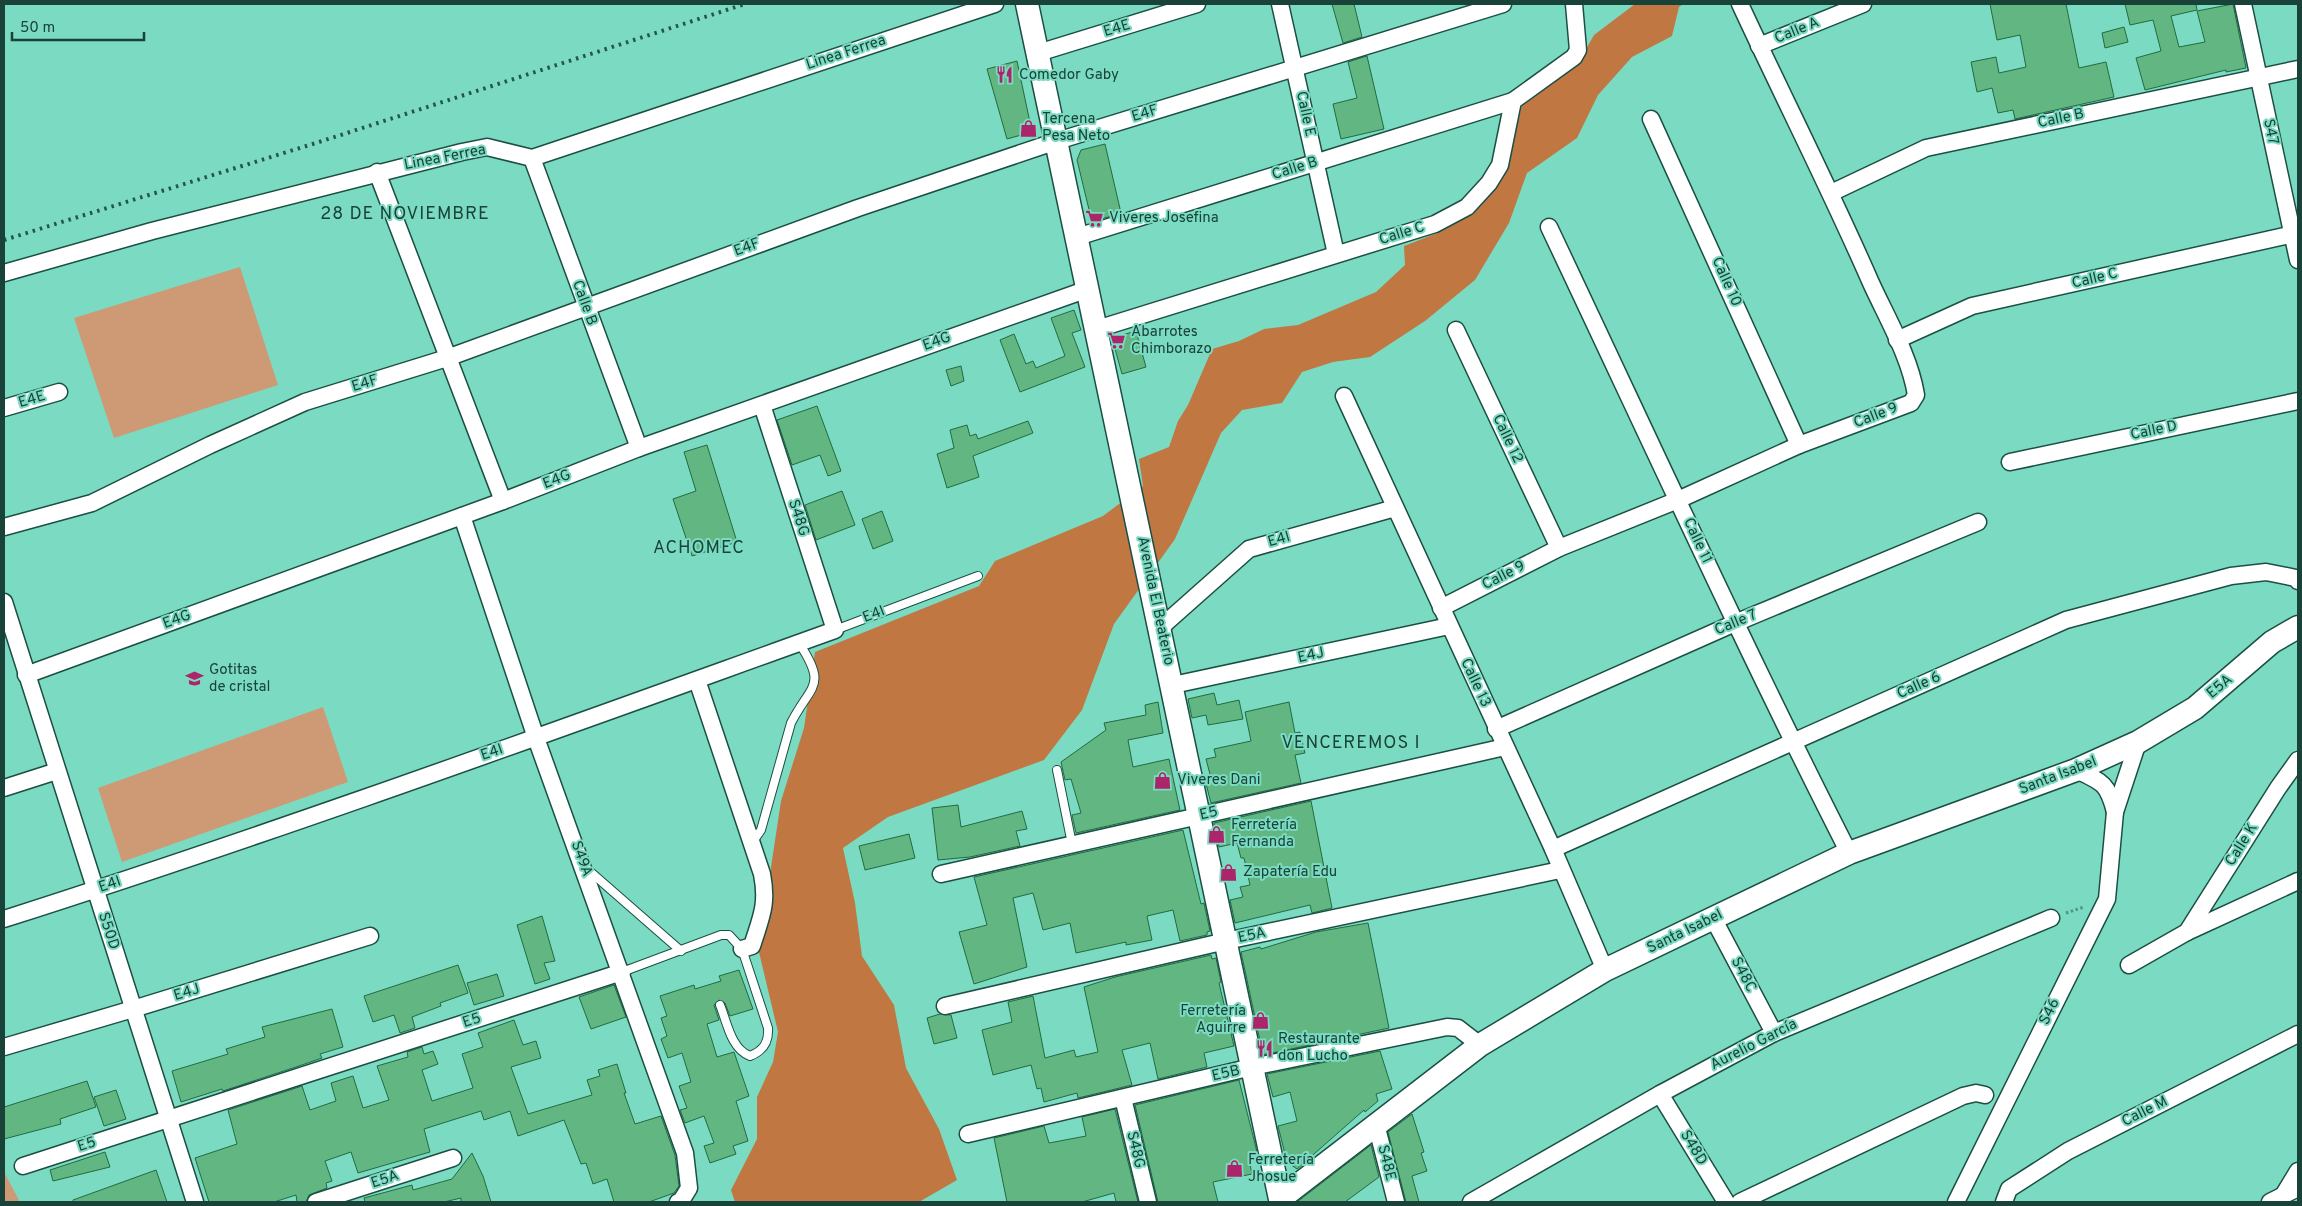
<svg xmlns="http://www.w3.org/2000/svg" width="2302" height="1206" viewBox="0 0 2302 1206" font-family="Overpass,sans-serif">
<style>
.green{fill:#ce9975}
.forest{fill:#c17742}
.building{fill:#61b681;stroke:#226b42}
.lines{fill:none;stroke-linecap:round;stroke-linejoin:round}
.lane-casing{stroke:#1b4f43;stroke-width:10}
.street-casing{stroke:#1b4f43;stroke-width:19}
.secondary-casing{stroke:#1b4f43;stroke-width:25}
.path{stroke:#4f9683;stroke-width:3;stroke-dasharray:2.5 2.5;stroke-linecap:butt}
.lane{stroke:#fff;stroke-width:8}
.street{stroke:#fff;stroke-width:16}
.secondary{stroke:#fff;stroke-width:22}
.rail{stroke:#26564a;stroke-width:4;stroke-dasharray:2.5 5;stroke-linecap:butt}
.labels{text-anchor:middle;dominant-baseline:central;stroke-width:4;stroke-linejoin:round;paint-order:stroke}
.street-label{font-size:15px;fill:#194238;stroke:#7bdbc2}
.poi-label{font-size:15px;fill:#194238;stroke:#7bdbc2;text-anchor:start}
.quarter-label{font-size:18px;letter-spacing:1px;fill:#194238;stroke:#7bdbc2}
</style>
<rect width="100%" height="100%" fill="#7bdbc2"/>
<g class="green">
<polygon points="240,267 278,385 114,438 74,318"/>
<polygon points="323,707 348,782 122,862 98,788"/>
<polygon points="4,1172 20,1202 4,1202"/>
</g>
<polygon class="forest" points="1635,4 1683,4 1679,7 1672,36 1632,57 1598,95 1577,138 1527,173 1509,223 1475,280 1425,321 1370,357 1333,362 1302,372 1282,403 1242,410 1221,433 1175,539 1114,624 1082,710 1044,760 888,817 843,848 855,903 862,956 894,1005 906,1068 939,1129 957,1180 919,1202 735,1202 731,1190 757,1139 757,1097 773,1062 778,1032 758,948 770,910 771,867 781,801 804,728 815,652 979,586 995,561 1103,516 1143,486 1139,459 1169,447 1178,421 1188,405 1212,349 1239,341 1264,329 1298,325 1376,292 1405,265 1404,246 1440,232 1473,214 1492,192 1506,169 1523,102 1578,63 1594,35"/>
<g class="building">
<polygon points="1332,4 1354,4 1362,37 1343,43"/>
<polygon points="1990,4 2066,4 2079,68 2106,62 2114,97 2015,119 2013,110 1998,113 1992,88 1977,92 1971,62 1996,57 1999,73 2026,67 2020,35 1997,40"/>
<polygon points="2125,4 2196,4 2197,10 2171,16 2179,47 2205,42 2197,11 2233,4 2246,68 2226,72 2226,70 2145,90 2136,58 2161,51 2153,20 2130,25"/>
<polygon points="2124,27 2128,42 2105,48 2102,33"/>
<polygon points="1367,56 1384,129 1341,139 1333,104 1357,98 1348,62"/>
<polygon points="1017,61 1032,132 1007,139 987,69"/>
<polygon points="1105,144 1121,213 1092,222 1077,160 1081,150"/>
<polygon points="1074,310 1081,330 1072,333 1085,367 1020,392 1000,340 1014,334 1026,364 1033,361 1036,368 1065,356 1051,318"/>
<polygon points="1136,331 1146,367 1122,374 1112,338"/>
<polygon points="961,366 964,381 951,386 946,370"/>
<polygon points="817,406 841,471 828,476 820,455 792,465 777,420"/>
<polygon points="1028,421 1033,433 973,456 979,477 947,488 937,454 954,448 950,430 967,425 970,436 976,434 978,439"/>
<polygon points="707,445 737,542 692,556 673,499 696,491 684,452"/>
<polygon points="842,491 855,525 816,540 805,505"/>
<polygon points="882,511 893,541 873,549 862,519"/>
<polygon points="1214,693 1217,705 1239,700 1243,719 1208,725 1206,715 1192,718 1188,699"/>
<polygon points="1158,702 1163,733 1128,740 1133,767 1169,759 1180,810 1076,833 1072,815 1081,813 1071,779 1065,780 1061,762 1106,730 1104,723 1146,715 1145,705"/>
<polygon points="1289,702 1295,733 1300,732 1305,753 1295,755 1301,783 1211,803 1205,780 1211,778 1206,759 1216,757 1214,749 1251,741 1245,712"/>
<polygon points="1311,801 1332,908 1312,913 1310,905 1235,923 1230,900 1243,897 1240,887 1250,885 1244,858 1241,858 1237,843 1219,847 1214,823"/>
<polygon points="958,805 961,827 1022,811 1027,829 1016,831 1020,846 970,857 938,860 932,808"/>
<polygon points="1183,830 1201,904 1204,903 1210,931 1207,932 1207,935 1180,941 1173,910 1147,916 1152,940 1126,945 1126,942 1076,953 1070,923 1043,930 1033,893 1013,898 1027,967 974,984 959,932 987,925 974,877"/>
<polygon points="909,834 915,858 865,870 859,846"/>
<polygon points="542,916 555,961 544,963 550,979 535,984 517,925"/>
<polygon points="1368,923 1389,1028 1263,1055 1241,952 1260,947 1261,949 1316,932"/>
<polygon points="1211,955 1212,959 1216,958 1221,982 1219,983 1234,1046 1204,1053 1207,1067 1158,1079 1150,1043 1122,1050 1132,1085 1078,1098 1077,1093 1044,1102 1041,1088 1037,1089 1031,1065 993,1075 982,1030 1012,1022 1008,1002 1033,996 1045,1058 1074,1050 1076,1057 1098,1052 1084,987 1115,977"/>
<polygon points="458,965 468,993 440,1003 441,1006 412,1017 415,1028 400,1033 394,1015 373,1022 364,996"/>
<polygon points="739,970 753,1009 730,1016 725,1003 719,1000 714,1005 719,1020 707,1024 717,1057 734,1052 749,1096 736,1101 748,1141 733,1146 736,1154 710,1163 704,1146 714,1143 704,1116 685,1123 680,1110 687,1108 679,1086 691,1082 682,1053 668,1058 661,1039 667,1036 661,1018 667,1016 660,996 694,985 695,989 721,981 719,976"/>
<polygon points="497,974 504,996 474,1005 467,983"/>
<polygon points="614,985 626,1017 591,1029 579,997"/>
<polygon points="332,1009 343,1047 320,1054 322,1058 296,1067 223,1091 222,1089 181,1102 172,1071 228,1054 226,1049 265,1037 262,1027"/>
<polygon points="940,1014 951,1015 957,1038 934,1044 927,1018"/>
<polygon points="514,1020 523,1045 536,1041 541,1058 511,1067 528,1114 592,1095 587,1080 600,1076 598,1070 617,1064 626,1093 624,1093 635,1124 661,1116 675,1155 679,1186 674,1193 649,1202 614,1202 607,1179 593,1184 586,1163 581,1164 564,1120 518,1136 510,1111 484,1120 481,1111 424,1129 430,1152 358,1173 351,1152 325,1161 332,1181 326,1183 327,1188 309,1195 306,1202 297,1202 296,1195 274,1202 209,1202 195,1158 237,1144 228,1110 302,1086 310,1110 336,1101 331,1083 353,1076 363,1108 389,1100 377,1066 408,1057 407,1052 422,1047 424,1054 433,1051 438,1064 422,1070 432,1101 473,1088 462,1054 483,1047 478,1033"/>
<polygon points="1380,1051 1392,1089 1376,1094 1378,1101 1365,1112 1364,1110 1297,1169 1287,1162 1278,1126 1297,1121 1290,1092 1273,1097 1267,1074"/>
<polygon points="1239,1080 1257,1152 1248,1154 1252,1174 1213,1182 1218,1202 1158,1202 1135,1105"/>
<polygon points="87,1081 96,1107 60,1119 61,1124 4,1139 4,1107"/>
<polygon points="116,1090 126,1119 104,1126 94,1097"/>
<polygon points="1115,1109 1138,1202 1116,1202 1114,1193 1082,1202 1007,1202 994,1138 1044,1126 1049,1143 1086,1136 1082,1117"/>
<polygon points="1412,1114 1424,1152 1421,1153 1427,1171 1412,1176 1419,1202 1406,1202 1388,1132"/>
<polygon points="1371,1145 1379,1177 1345,1202 1297,1202"/>
<polygon points="105,1152 110,1167 53,1181 50,1170"/>
<polygon points="472,1153 483,1176 491,1202 461,1202 461,1198 444,1202 365,1202 364,1198 412,1185 413,1190 452,1179"/>
<polygon points="156,1170 167,1202 73,1202 73,1200"/>
</g>
<g class="lines">
<defs>
<g id="lane">
<polyline points="835,630 978,576"/>
<polyline points="1057,770 1072,844"/>
<path d="M752 843 761 830 791 723C811 684 828 687 799 643"/>
<polyline points="586,868 681,951"/>
<path d="M622 972 721 935H729L742 949 768 1028C769 1043 763 1051 750 1056 731 1049 727 1022 720 1005"/>
</g>
<g id="street">
<polyline points="1280,4 1336,254"/>
<polyline points="2243,4 2298,260"/>
<polyline points="1759,46 1863,4"/>
<polyline points="1038,53 1197,4"/>
<polyline points="1651,119 1799,445"/>
<polyline points="532,158 639,448"/>
<polyline points="377,172 503,501"/>
<polyline points="1831,193 1926,148 2298,69"/>
<path d="M1549 227C1648 436 1744 647 1849 853"/>
<polyline points="1077,237 1513,101"/>
<polyline points="4,273 152,231 462,152 487,147 532,158 995,4"/>
<polyline points="1097,329 1435,224 1467,207 1489,183 1500,165 1513,101 1574,57 1578,50 1574,4"/>
<polyline points="1456,330 1559,548"/>
<polyline points="1897,340 1972,306 2298,233"/>
<polyline points="1344,396 1553,849 1605,970"/>
<polyline points="4,408 59,392"/>
<polyline points="2010,462 2298,401"/>
<polyline points="462,516 536,738 685,1153 689,1188 681,1201 678,1202"/>
<polyline points="4,527 92,503 210,445 305,402 447,358 858,208 1057,141 1503,4"/>
<polyline points="4,602 195,1202"/>
<path d="M1441 608 1559 548 1678 500 1799 445 1911 403 1916 395C1910 357 1887 318 1871 283 1830 189 1783 97 1740 4"/>
<polyline points="1160,628 1249,549 1395,508"/>
<polyline points="26,675 503,501 639,448 1088,289"/>
<path d="M697 680 762 874C768 905 761 917 752 946L742 949"/>
<polyline points="1173,685 1449,626"/>
<polyline points="1496,729 1735,623 1978,522"/>
<path d="M2076 770C2103 782 2108 784 2115 812"/>
<polyline points="4,788 57,771"/>
<polyline points="1553,849 2066,620 2231,576 2266,572 2296,578 2298,581"/>
<polyline points="941,874 1505,747"/>
<polyline points="1713,918 1774,1033"/>
<path d="M4 919C283 830 559 729 835 630L762 405"/>
<polyline points="2187,932 2298,881"/>
<polyline points="2129,965 2187,932 2278,788 2298,760"/>
<polyline points="945,1006 1226,941 1560,870"/>
<polyline points="4,1047 133,1009 370,936"/>
<polyline points="1660,1094 1726,1202"/>
<polyline points="1123,1098 1148,1202"/>
<polyline points="1376,1124 1396,1202"/>
<polyline points="968,1134 1252,1067 1447,1027 1458,1028 1480,1045"/>
<polyline points="23,1166 622,972"/>
<polyline points="2284,1194 2298,1171"/>
<polyline points="316,1202 453,1158"/>
<polyline points="1471,1202 1660,1094 1774,1033 2051,918"/>
<polyline points="1740,1202 1963,1096 1976,1093 1985,1095"/>
<polyline points="1956,1202 2107,899 2115,812 2138,742"/>
<polyline points="2004,1202 2009,1189 2068,1151 2298,1034"/>
<polyline points="2270,1202 2298,1188"/>
</g>
<polyline id="secondary" points="1027,4 1280,1199 1480,1045 1605,970 1849,853 2076,770 2138,742 2195,708 2272,642 2298,627"/>
</defs>
<use href="#lane" class="lane-casing"/>
<use href="#street" class="street-casing"/>
<use href="#secondary" class="secondary-casing"/>
<polyline class="path" points="2066,913 2084,907"/>
<use href="#lane" class="lane"/>
<use href="#street" class="street"/>
<use href="#secondary" class="secondary"/>
<polyline class="rail" points="4,240 316,143 745,4"/>
</g>
<defs>
<symbol id="restaurant-bare" viewBox="-9 -9 18 18"><path d="M-5-6h1v4h1v-4h1v4h1v-4h1v5L-1.5 .5V6h-2V.5L-5-1ZM5-6V6H3V1.5H1.5Q1.5-4 5-6Z" fill="#ac256a" stroke="#7bdbc2" stroke-width="2.5" paint-order="stroke"/></symbol>
<symbol id="shop-bare" viewBox="-9 -9 18 18"><path d="M-5-2.5h2.3a2.7 3.5 0 0 1 5.4 0H5L5.5 6h-11ZM-1.5-2.5h3a1.5 2.3 0 0 0-3 0Z" fill="#ac256a" stroke="#7bdbc2" stroke-width="2.5" paint-order="stroke"/></symbol>
<symbol id="supermarket-bare" viewBox="-9 -9 18 18"><path d="M-6-5.5h2.5l.6 2H6L4.5 2H-2.5L-4.4-4H-6ZM-1.5 3.2a1.3 1.3 0 1 0 .1 0ZM3 3.2a1.3 1.3 0 1 0 .1 0Z" fill="#ac256a" stroke="#7bdbc2" stroke-width="2.5" paint-order="stroke"/></symbol>
<symbol id="school-bare" viewBox="-9 -9 18 18"><path d="M0-5L7-2L0 1L-7-2ZM-4 1L0 2.5L4 1V4Q0 6-4 4Z" fill="#ac256a" stroke="#7bdbc2" stroke-width="2.5" paint-order="stroke"/></symbol>
</defs>
<g fill-rule="evenodd">
<use href="#restaurant-bare" x="992" y="62" width="25" height="25"/>
<use href="#shop-bare" x="1016" y="116" width="25" height="25"/>
<use href="#supermarket-bare" x="1082" y="206" width="25" height="25"/>
<use href="#supermarket-bare" x="1104" y="328" width="25" height="25"/>
<use href="#school-bare" x="182" y="666" width="25" height="25"/>
<use href="#shop-bare" x="1150" y="768" width="25" height="25"/>
<use href="#shop-bare" x="1204" y="822" width="25" height="25"/>
<use href="#shop-bare" x="1216" y="860" width="25" height="25"/>
<use href="#shop-bare" x="1248" y="1008" width="25" height="25"/>
<use href="#restaurant-bare" x="1252" y="1036" width="25" height="25"/>
<use href="#shop-bare" x="1222" y="1156" width="25" height="25"/>
</g>
<g class="labels">
<g class="street-label">
<text transform="translate(1117 29) rotate(-17)">E4E</text>
<text transform="translate(1797 31) rotate(-22)">Calle A</text>
<text transform="translate(846 53) rotate(-18)">Linea Ferrea</text>
<text transform="translate(1145 114) rotate(-17)">E4F</text>
<text transform="translate(1305 114) rotate(78)">Calle E</text>
<text transform="translate(2061 119) rotate(-12)">Calle B</text>
<text transform="translate(2270 132) rotate(78)">S47</text>
<text transform="translate(445 158) rotate(-11)">Linea Ferrea</text>
<text transform="translate(1295 169) rotate(-17)">Calle B</text>
<text transform="translate(1402 234) rotate(-17)">Calle C</text>
<text transform="translate(747 248) rotate(-20)">E4F</text>
<text transform="translate(2095 279) rotate(-13)">Calle C</text>
<text transform="translate(1726 282) rotate(66)">Calle 10</text>
<text transform="translate(584 303) rotate(70)">Calle B</text>
<text transform="translate(937 342) rotate(-20)">E4G</text>
<text transform="translate(365 384) rotate(-17)">E4F</text>
<text transform="translate(32 400) rotate(-17)">E4E</text>
<text transform="translate(1876 416) rotate(-21)">Calle 9</text>
<text transform="translate(2154 431) rotate(-12)">Calle D</text>
<text transform="translate(1507 439) rotate(65)">Calle 12</text>
<text transform="translate(557 480) rotate(-21)">E4G</text>
<text transform="translate(798 518) rotate(72)">S48G</text>
<text transform="translate(1279 540) rotate(-16)">E4I</text>
<text transform="translate(1697 541) rotate(65)">Calle 11</text>
<text transform="translate(1504 576) rotate(-27)">Calle 9</text>
<text transform="translate(1155 601) rotate(78)">Avenida El Beaterio</text>
<text transform="translate(874 615) rotate(-21)">E4I</text>
<text transform="translate(177 620) rotate(-20)">E4G</text>
<text transform="translate(1736 623) rotate(-23)">Calle 7</text>
<text transform="translate(1311 656) rotate(-12)">E4J</text>
<text transform="translate(1475 683) rotate(65)">Calle 13</text>
<text transform="translate(1919 686) rotate(-24)">Calle 6</text>
<text transform="translate(2220 687) rotate(-40)">E5A</text>
<text transform="translate(492 753) rotate(-19)">E4I</text>
<text transform="translate(2058 776) rotate(-21)">Santa Isabel</text>
<text transform="translate(1209 814) rotate(-13)">E5</text>
<text transform="translate(2242 845) rotate(-58)">Calle K</text>
<text transform="translate(581 859) rotate(70)">S49A</text>
<text transform="translate(110 885) rotate(-19)">E4I</text>
<text transform="translate(108 931) rotate(72)">S50D</text>
<text transform="translate(1685 932) rotate(-26)">Santa Isabel</text>
<text transform="translate(1252 936) rotate(-12)">E5A</text>
<text transform="translate(1743 975) rotate(62)">S48C</text>
<text transform="translate(187 993) rotate(-17)">E4J</text>
<text transform="translate(2050 1012) rotate(-64)">S46</text>
<text transform="translate(472 1021) rotate(-18)">E5</text>
<text transform="translate(1754 1045) rotate(-27)">Aurelio García</text>
<text transform="translate(1226 1074) rotate(-13)">E5B</text>
<text transform="translate(2145 1112) rotate(-27)">Calle M</text>
<text transform="translate(87 1145) rotate(-18)">E5</text>
<text transform="translate(1693 1148) rotate(59)">S48D</text>
<text transform="translate(1135 1150) rotate(77)">S48G</text>
<text transform="translate(1386 1163) rotate(76)">S48E</text>
<text transform="translate(385 1180) rotate(-18)">E5A</text>
</g>
<g class="poi-label">
<text x="1019" y="75">Comedor Gaby</text>
<text x="1042" y="119">Tercena<tspan x="1042" dy="17">Pesa Neto</tspan></text>
<text x="1109" y="218">Viveres Josefina</text>
<text x="1131" y="332">Abarrotes<tspan x="1131" dy="17">Chimborazo</tspan></text>
<text x="209" y="670">Gotitas<tspan x="209" dy="17">de cristal</tspan></text>
<text x="1177" y="780">Viveres Dani</text>
<text x="1231" y="825">Ferretería<tspan x="1231" dy="17">Fernanda</tspan></text>
<text x="1243" y="872">Zapatería Edu</text>
<text x="1246" y="1011" text-anchor="end">Ferretería<tspan x="1246" dy="17">Aguirre</tspan></text>
<text x="1278" y="1039">Restaurante<tspan x="1278" dy="17">don Lucho</tspan></text>
<text x="1248" y="1160">Ferretería<tspan x="1248" dy="17">Jhosue</tspan></text>
</g>
<g class="quarter-label">
<text x="405" y="214">28 DE NOVIEMBRE</text>
<text x="699" y="548">ACHOMEC</text>
<text x="1351" y="743">VENCEREMOS I</text>
</g>
</g>
<rect width="2302" height="1206" fill="none" stroke="#194238" stroke-width="10"/>
<path d="M12 32v8h132v-8" fill="none" stroke="#194238" stroke-width="2.5"/>
<text x="20" y="32" font-size="15" fill="#194238" stroke="#7bdbc2" stroke-width="4" paint-order="stroke">50 m</text>
</svg>
